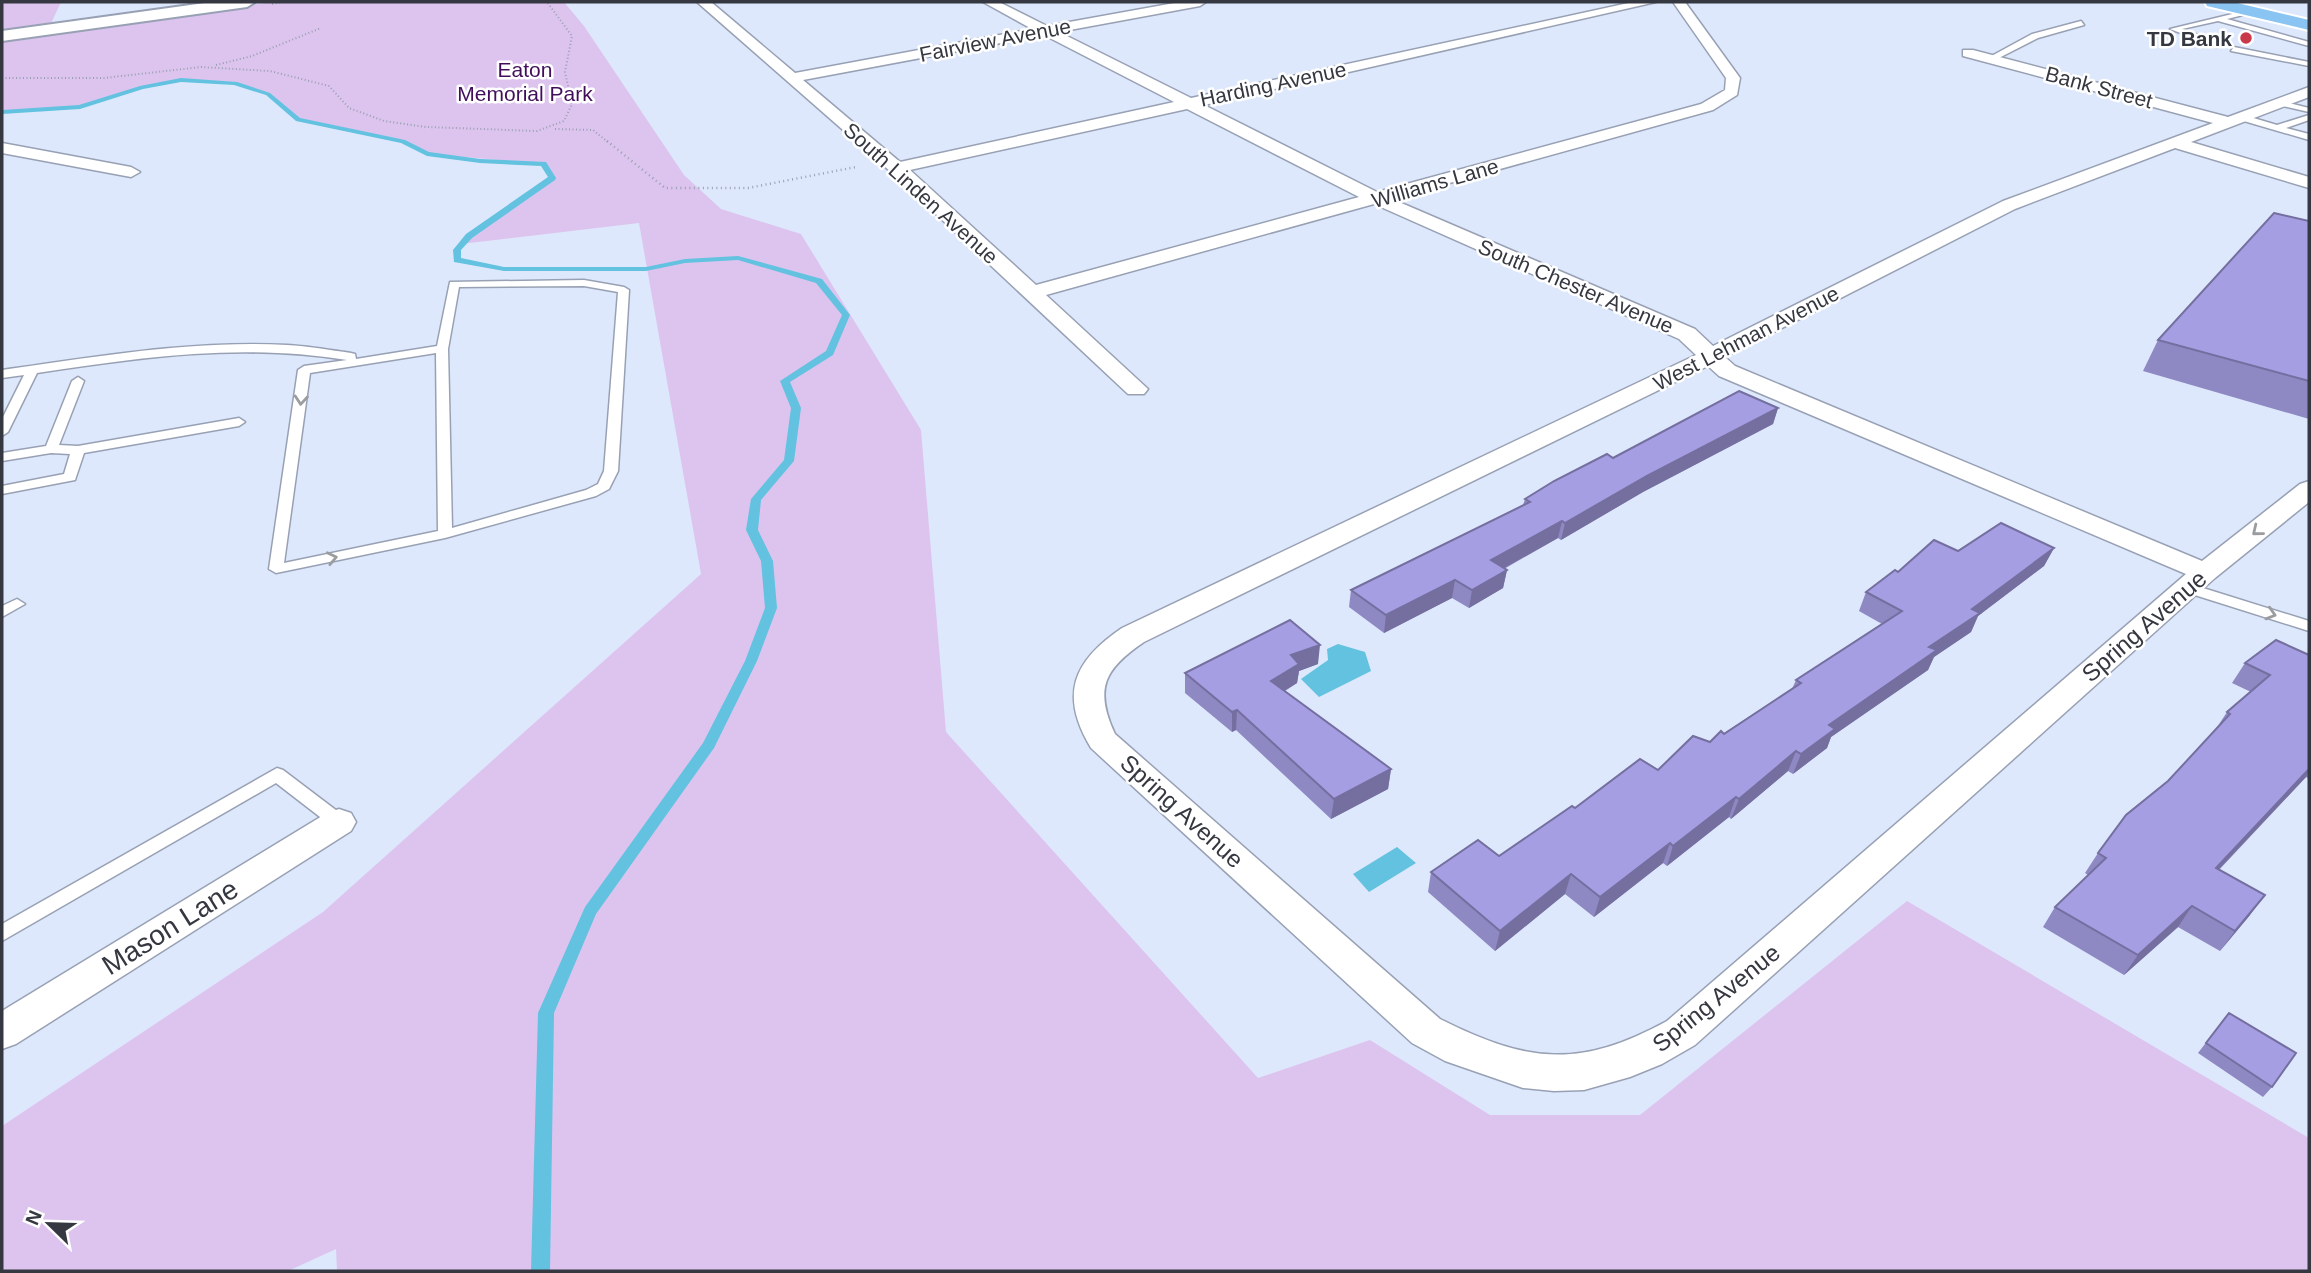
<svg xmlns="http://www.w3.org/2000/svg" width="2311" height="1273" viewBox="0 0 2311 1273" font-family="Helvetica,sans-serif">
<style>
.green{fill:#dcc4ef}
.water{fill:#62c2df}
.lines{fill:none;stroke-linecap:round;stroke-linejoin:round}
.stream{fill:#62c2df;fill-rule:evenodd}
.lane-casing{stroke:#98a1b4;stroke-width:3}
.street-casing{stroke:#98a1b4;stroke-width:3}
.secondary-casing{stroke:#98a1b4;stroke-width:4}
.highway-casing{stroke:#fff;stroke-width:4}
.path-far1{stroke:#99a0b0;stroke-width:2;stroke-dasharray:1 2.5;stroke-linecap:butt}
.path{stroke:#99a0b0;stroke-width:2.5;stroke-dasharray:1 3.5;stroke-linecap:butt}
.lane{fill:#fff;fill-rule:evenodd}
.street{fill:#fff;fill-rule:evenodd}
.secondary{fill:#fff;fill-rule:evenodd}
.highway{fill:#8ac4f2;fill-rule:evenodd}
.wall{fill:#8e88c3}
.shaded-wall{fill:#746f9f}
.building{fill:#a59ee3;stroke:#746f9f;stroke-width:2}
.oneway{stroke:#9a9ca0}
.poi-dot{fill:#c9394a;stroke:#fff;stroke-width:2.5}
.labels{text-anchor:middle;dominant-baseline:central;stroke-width:5;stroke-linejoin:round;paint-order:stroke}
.far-poi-label{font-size:21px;font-weight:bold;fill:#353840;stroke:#fff;text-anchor:end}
.far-street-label{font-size:21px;fill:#353840;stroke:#fff}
.far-park-label{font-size:21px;fill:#410e5b;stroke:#fff}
.street-label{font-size:24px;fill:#353840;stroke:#fff}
.near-street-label{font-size:28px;fill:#353840;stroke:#fff}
</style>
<rect width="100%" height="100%" fill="#dee8fc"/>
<polygon class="green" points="2,2 61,2 47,32 272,2 564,2 584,26 684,175 721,209 801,234 921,430 946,732 1258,1078 1370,1040 1490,1115 1640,1115 1907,901 2309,1138 2309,1271 337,1271 336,1249 288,1271 2,1271 2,1126 323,912 701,574 639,223 461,244 552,178 544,164 427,154 403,141 298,120 268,94 235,83 181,80 142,87 80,107 2,112"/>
<g class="water">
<polygon points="1338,644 1365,652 1371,671 1319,697 1301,679 1328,660 1327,649"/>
<polygon points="1397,847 1416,863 1369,892 1353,874"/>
</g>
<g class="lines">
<polygon class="stream" points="181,78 237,82 270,93 300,118 405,140 429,152 480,159 546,162 556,178 555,180 472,238 461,250 461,258 504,267 646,267 685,259 738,256 822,279 850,315 833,355 790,382 801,408 794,461 761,500 758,530 773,561 777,608 757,661 714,748 596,914 554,1013 550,1271 531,1271 538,1013 585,907 703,743 745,661 765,608 761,561 746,530 751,499 784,460 791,408 780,381 826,351 842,315 816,283 738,260 685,263 646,271 504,271 454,262 453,250 466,234 548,177 541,166 480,163 427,156 401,143 296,121 266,95 234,85 181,82 143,89 80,109 2,114 2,110 79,105 140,86"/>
<defs>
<g id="lane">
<polygon points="2253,9 2255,12 2227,19 2309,42 2309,46 2218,21 2182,29 2220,43 2217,47 2170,29"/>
<polygon points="2081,21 2084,25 2038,38 1993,61 1986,59 2032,34"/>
<polygon points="2234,47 2309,62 2309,66 2231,51"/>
<polygon points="2281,101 2309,108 2309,112 2278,105 2277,103"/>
<polygon points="2240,114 2277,125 2309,115 2309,120 2286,128 2309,134 2309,140 2237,119 2236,117"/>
<path d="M584 280 624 287 629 290 618 471 609 489 596 496 445 538 276 573 269 569 298 370 304 366 347 360C240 343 143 357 37 373L8 432 2 436V419L24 375 2 378V370C96 357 191 340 287 345 308 346 330 350 351 353L355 354 356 359 437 346 450 282ZM584 286 618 292 604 471 598 484 586 490 452 528 448 349 459 287ZM436 353 438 531 284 563 310 373Z"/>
<polygon points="78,377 84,381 59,445 78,446 239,418 245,422 239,426 84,453 75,480 2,494 2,486 64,474 70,454 51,453 2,461 2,453 46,446 72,381"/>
<polygon points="2187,583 2309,621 2309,631 2182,591 2179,588"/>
<polygon points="17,599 25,604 2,617 2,606"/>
<polygon points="277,768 283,770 345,817 348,822 345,827 339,829 333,827 276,783 2,941 2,924"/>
</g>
<g id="street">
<path d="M697 2H711L795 73 1032 29 983 2H999L1047 26 1180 2H1206L1200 6 1059 32 1191 98 1633 2H1656L1204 105 1377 192 1701 104 1725 90 1726 78 1673 2H1685L1740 78 1737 95 1713 110 1392 199 1695 329 1713 346 2003 201 2213 123 1963 56V50H1973L2228 117 2309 87V97L2191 142 2309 177V188L2175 148 2015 209 1725 357 1735 366 2202 561 2300 484 2309 481V502L2215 578 1695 1045 1662 1064 1630 1077 1584 1090 1554 1091 1523 1088 1445 1061 1412 1043 1091 748C1059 695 1073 661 1122 628L1696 355 1679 339 1374 204 1046 295 1148 389 1144 394H1128L891 172ZM1044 35 1174 102 900 162 803 80ZM1187 109 1359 197 1036 285 910 170ZM1708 366 1719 376 2186 574 1667 1021C1579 1069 1528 1063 1440 1019L1115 734C1094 689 1104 669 1144 642Z"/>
<polygon points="2,143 131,167 140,172 131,177 2,153"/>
<polygon points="339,809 351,813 356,822 351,831 16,1044 2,1049 2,1011 327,813"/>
</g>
<polygon id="secondary" points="212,2 255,2 247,7 2,41 2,31"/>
<polygon id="highway" points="2205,2 2233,2 2309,20 2309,30 2207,6"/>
</defs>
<use href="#lane" class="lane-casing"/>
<use href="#street" class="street-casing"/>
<use href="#secondary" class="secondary-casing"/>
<use href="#highway" class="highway-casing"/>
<g class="path-far1">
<polyline points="272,4 282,2"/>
<polyline points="216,65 252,56 321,28"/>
<polyline points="2,78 104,78 201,67 270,71 329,86 349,108 384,121 426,127 537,131 564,121 572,104 565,72 572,36 547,2"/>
<polyline points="555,129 593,130 609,143"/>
</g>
<polyline class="path" points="607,141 665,188 748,188 856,167"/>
<use href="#lane" class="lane"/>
<use href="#street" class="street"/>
<use href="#secondary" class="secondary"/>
<use href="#highway" class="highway"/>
</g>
<g class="wall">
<polygon points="2309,221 2309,419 2143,371 2158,340"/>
<polygon points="1778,408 1773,424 1643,492 1561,540 1558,538 1504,569 1507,570 1503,588 1469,608 1452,598 1384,633 1349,607 1351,590 1523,505 1525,499 1613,458"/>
<polygon points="2054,548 2044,566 1978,616 1971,632 1934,657 1928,670 1831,737 1827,748 1793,774 1788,771 1731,819 1729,817 1667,866 1663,863 1594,917 1565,894 1495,951 1428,892 1431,872 1499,856 1575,808 1658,770 1710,742 1792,689 1796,680 1882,624 1859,611 1866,592 1898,572 1958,551"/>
<polygon points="2309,655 2309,779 2306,777 2219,870 2250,915 2220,951 2178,927 2124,975 2043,927 2055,907 2088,875 2085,873 2098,853 2168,781 2214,732 2227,712 2251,692 2232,683 2245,663"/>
<polygon points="1318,664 1299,671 1297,683 1285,691 1391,769 1388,789 1331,819 1236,730 1232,732 1185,693 1185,673"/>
<polygon points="2229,1013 2272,1087 2263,1097 2198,1053"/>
</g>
<g class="shaded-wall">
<polygon points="1778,408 1773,424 1643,492 1561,540 1565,523 1647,476"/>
<polygon points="1562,521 1558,538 1488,577 1491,560"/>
<polygon points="2054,548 2044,566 1978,616 1971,632 1934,657 1928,670 1831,737 1827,748 1793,774 1801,754 1829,725 1929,647 1972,609"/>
<polygon points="1507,570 1503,588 1469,608 1472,590"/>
<polygon points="1455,580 1452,598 1384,633 1386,615"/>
<polygon points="1320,645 1318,664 1299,671 1297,683 1269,700 1271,681 1291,655"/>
<polygon points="1237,710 1236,730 1232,732 1232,712"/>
<polygon points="1796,751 1788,771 1731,819 1739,799"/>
<polygon points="1391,769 1388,789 1331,819 1334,799"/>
<polygon points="2309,769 2309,772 2306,777 2201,888 2216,868"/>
<polygon points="1736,797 1729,817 1667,866 1673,846"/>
<polygon points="1670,843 1663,863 1594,917 1600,897"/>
<polygon points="1571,874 1565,894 1495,951 1500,931"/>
<polygon points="2265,895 2250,915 2220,951 2235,931"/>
<polygon points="2192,906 2178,927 2124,975 2138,955"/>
</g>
<g class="building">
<polygon points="2274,213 2309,221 2309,381 2158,340"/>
<polygon points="1739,391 1778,408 1647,476 1565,523 1562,521 1491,560 1507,570 1472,590 1455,580 1386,615 1351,590 1530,502 1525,499 1554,481 1607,454 1613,458"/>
<polygon points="2001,523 2054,548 1972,609 1980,613 1929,647 1937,650 1829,725 1835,729 1801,754 1796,751 1739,799 1736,797 1673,846 1670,843 1600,897 1571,874 1500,931 1431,872 1478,840 1499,856 1572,806 1575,808 1640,759 1658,770 1693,736 1710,742 1721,731 1724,734 1801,683 1796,680 1902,611 1866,592 1895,570 1898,572 1934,540 1958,551"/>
<polygon points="1290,620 1320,645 1291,655 1299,664 1271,681 1391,769 1334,799 1237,710 1232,712 1185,673"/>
<polygon points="2276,640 2309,655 2309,769 2216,868 2265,895 2235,931 2192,906 2138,955 2055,907 2106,858 2098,853 2126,815 2168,781 2230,714 2227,712 2270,675 2245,663"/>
<polygon points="2229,1013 2296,1053 2272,1087 2206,1043"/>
</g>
<defs><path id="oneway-chevron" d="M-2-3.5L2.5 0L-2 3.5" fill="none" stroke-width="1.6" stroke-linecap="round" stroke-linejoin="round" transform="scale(1.75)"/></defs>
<g class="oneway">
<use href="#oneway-chevron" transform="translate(301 400) rotate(95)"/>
<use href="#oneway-chevron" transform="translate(2257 531) rotate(141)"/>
<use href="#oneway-chevron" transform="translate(332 558) rotate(-12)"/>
<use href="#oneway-chevron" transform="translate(2271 614) rotate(17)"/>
</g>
<circle class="poi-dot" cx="2246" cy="38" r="7"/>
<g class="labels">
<g class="far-poi-label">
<text x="2232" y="38">TD Bank</text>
</g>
<g class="far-street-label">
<text transform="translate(995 40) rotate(-11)">Fairview Avenue</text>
<text transform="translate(1273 84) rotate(-12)">Harding Avenue</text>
<text transform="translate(2099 87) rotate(15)">Bank Street</text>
<text transform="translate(1435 183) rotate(-16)">Williams Lane</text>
<text transform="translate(921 193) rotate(42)">South Linden Avenue</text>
<text transform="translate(1576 286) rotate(23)">South Chester Avenue</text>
<text transform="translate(1746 338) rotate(-27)">West Lehman Avenue</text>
</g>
<g class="far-park-label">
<text x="525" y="69">Eaton<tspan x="525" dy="24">Memorial Park</tspan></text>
</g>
<g class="street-label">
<text transform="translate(2144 626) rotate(-41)">Spring Avenue</text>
<text transform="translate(1182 811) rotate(42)">Spring Avenue</text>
<text transform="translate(1716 998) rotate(-39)">Spring Avenue</text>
</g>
<g class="near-street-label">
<text transform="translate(170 927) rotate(-32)">Mason Lane</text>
</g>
</g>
<rect width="2311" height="1273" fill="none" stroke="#353840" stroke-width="7"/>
<g transform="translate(49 1224) rotate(293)" stroke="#ffffff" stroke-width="5" paint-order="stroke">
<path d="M0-5L12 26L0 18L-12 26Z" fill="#353840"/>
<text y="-10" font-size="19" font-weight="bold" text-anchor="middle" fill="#353840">N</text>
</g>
</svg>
